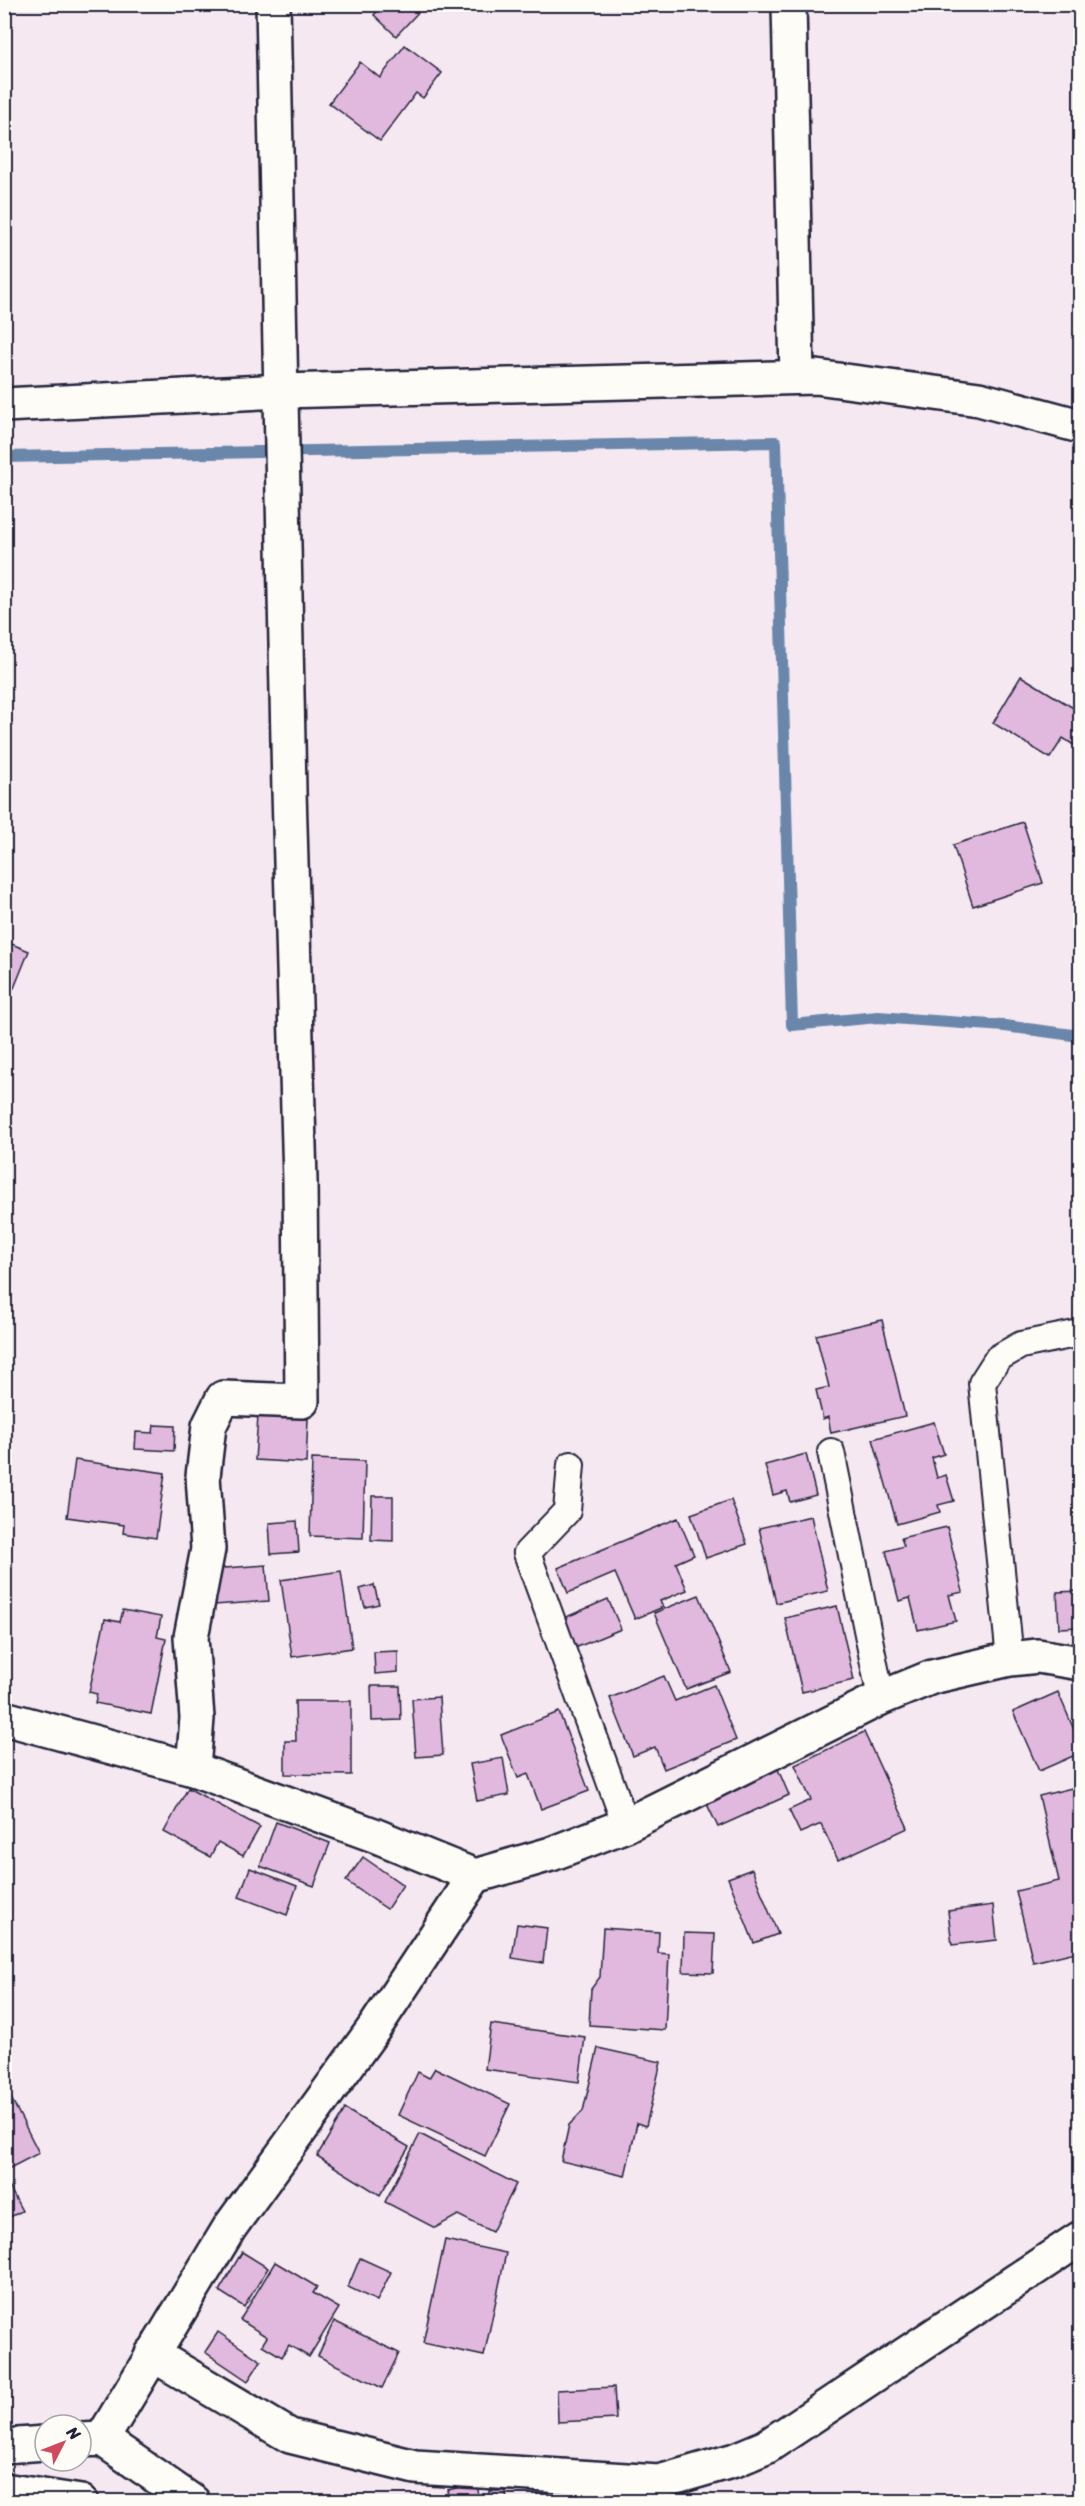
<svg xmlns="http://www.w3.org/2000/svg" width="1085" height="2506" viewBox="0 0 1085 2506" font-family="Sriracha,sans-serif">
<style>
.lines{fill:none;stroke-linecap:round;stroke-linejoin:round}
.stream{stroke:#6a86ab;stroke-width:12}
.building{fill:#e1b8de;stroke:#22223b;stroke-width:1.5}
.service-casing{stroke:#22223b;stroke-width:30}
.minor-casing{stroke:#22223b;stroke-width:38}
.tertiary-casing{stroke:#22223b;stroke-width:38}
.service{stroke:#fdfcf7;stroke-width:26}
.minor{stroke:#fdfcf7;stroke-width:33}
.tertiary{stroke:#fdfcf7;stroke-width:33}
</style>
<rect width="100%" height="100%" fill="#f5e8f0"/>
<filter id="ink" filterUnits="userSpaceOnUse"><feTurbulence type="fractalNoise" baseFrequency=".0167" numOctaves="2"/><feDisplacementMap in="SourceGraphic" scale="12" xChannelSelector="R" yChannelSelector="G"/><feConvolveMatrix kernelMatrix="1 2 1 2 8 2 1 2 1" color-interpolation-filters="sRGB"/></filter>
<g filter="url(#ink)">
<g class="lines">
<polyline class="stream" points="4,457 776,442 792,1025 878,1017 1005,1026 1080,1036"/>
</g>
<g class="building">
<polygon points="383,4 422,4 424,6 396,36 374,15"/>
<polygon points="405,45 442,73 423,98 416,93 380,141 329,103 360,62 380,78"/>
<polygon points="1021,676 1080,712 1080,749 1063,738 1050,758 993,723"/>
<polygon points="1023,822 1043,883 973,906 953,845"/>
<polygon points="4,941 29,951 14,988 4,983"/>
<polygon points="882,1320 905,1416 831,1433 828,1417 823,1419 816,1390 829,1387 816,1335"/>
<polygon points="258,1416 308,1419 306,1463 255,1460"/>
<polygon points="934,1422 944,1454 932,1458 937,1478 946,1475 954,1501 938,1505 940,1512 897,1524 873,1439"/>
<polygon points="154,1425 175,1426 174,1451 135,1449 136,1432 153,1433"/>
<polygon points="806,1454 816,1495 790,1502 787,1491 773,1495 765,1465"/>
<polygon points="312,1459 365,1461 363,1538 310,1536"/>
<polygon points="75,1460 165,1473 156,1538 123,1533 124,1525 67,1517"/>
<polygon points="372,1496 393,1496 393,1541 371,1540"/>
<polygon points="731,1500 747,1544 706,1558 691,1514"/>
<polygon points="811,1516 828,1591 776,1603 759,1528"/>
<polygon points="678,1518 694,1555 676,1563 687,1590 660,1601 663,1607 635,1619 615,1573 568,1593 558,1568"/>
<polygon points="297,1521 299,1552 271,1554 269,1523"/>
<polygon points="947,1527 963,1592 949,1595 956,1621 918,1630 910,1598 899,1601 886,1551 904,1546 901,1538"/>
<polygon points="266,1565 269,1601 214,1605 211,1569"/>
<polygon points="341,1571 352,1648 292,1657 281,1580"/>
<polygon points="374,1585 379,1604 365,1607 360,1589"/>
<polygon points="1080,1591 1080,1627 1059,1628 1057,1592"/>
<polygon points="699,1595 731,1672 686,1689 654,1613"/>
<polygon points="608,1599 621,1629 575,1648 562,1619"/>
<polygon points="837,1606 854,1680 802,1692 785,1618"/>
<polygon points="123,1610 161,1617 157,1637 166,1639 151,1714 95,1703 97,1694 89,1692 105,1619 120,1622"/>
<polygon points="398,1651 398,1672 375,1674 374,1652"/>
<polygon points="664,1676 675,1701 714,1685 736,1740 664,1769 655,1747 633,1756 610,1698"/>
<polygon points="371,1686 400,1686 401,1720 372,1721"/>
<polygon points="1058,1692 1080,1744 1080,1753 1039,1771 1013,1712"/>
<polygon points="439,1697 443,1755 416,1757 412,1699"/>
<polygon points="295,1701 351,1701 351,1775 285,1774 285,1741 296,1741"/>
<polygon points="559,1712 589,1791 541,1809 528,1774 518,1778 501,1735"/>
<polygon points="864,1732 908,1828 838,1860 821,1824 800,1833 789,1810 811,1800 795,1765"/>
<polygon points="503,1758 509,1795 477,1801 470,1764"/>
<polygon points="777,1767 789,1795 718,1827 705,1800"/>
<polygon points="1080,1786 1080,1951 1033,1962 1016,1891 1059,1881 1039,1796"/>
<polygon points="188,1788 260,1827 243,1856 218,1842 210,1857 164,1832"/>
<polygon points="276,1822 330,1843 314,1886 260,1866"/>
<polygon points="363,1857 403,1885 387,1909 346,1881"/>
<polygon points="250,1868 297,1886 287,1915 239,1897"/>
<polygon points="752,1869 778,1934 754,1943 728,1878"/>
<polygon points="993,1905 997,1940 952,1945 948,1911"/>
<polygon points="517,1924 547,1928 543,1963 512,1958"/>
<polygon points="603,1928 659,1932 658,1953 669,1954 665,2030 589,2025 591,1989 600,1977"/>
<polygon points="684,1933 715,1934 713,1973 683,1972"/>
<polygon points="491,2024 585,2037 579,2082 485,2069"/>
<polygon points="598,2048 661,2062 646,2126 637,2123 625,2176 561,2161 569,2125 583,2111"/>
<polygon points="435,2068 510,2104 485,2156 398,2115 418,2072 429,2078"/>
<polygon points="10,2096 39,2153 4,2171 4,2099"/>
<polygon points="345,2109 409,2147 380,2195 317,2156"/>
<polygon points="420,2134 516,2184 492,2232 458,2215 435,2228 385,2202"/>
<polygon points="4,2177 22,2211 4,2220"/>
<polygon points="445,2240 506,2253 484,2356 423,2343"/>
<polygon points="242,2252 268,2268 244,2307 219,2291"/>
<polygon points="360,2258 391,2272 377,2301 348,2287"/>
<polygon points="275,2262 317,2287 313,2293 339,2308 309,2357 289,2345 282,2357 262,2345 267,2337 240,2320"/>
<polygon points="334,2321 399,2353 382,2388 318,2356"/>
<polygon points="218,2332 261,2361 248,2381 205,2352"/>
<polygon points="614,2387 616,2419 558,2422 557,2390"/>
<polygon points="477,2484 480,2502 449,2502 447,2490"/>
<polygon points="489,2491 506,2491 507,2502 489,2502"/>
<polygon points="596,2493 597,2502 544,2502 544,2498"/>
</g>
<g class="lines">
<defs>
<g id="service">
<polyline points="831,1452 881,1698"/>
<polyline points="571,1465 567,1511 527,1553 626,1825"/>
<polyline points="1010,1659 982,1383 998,1358 1021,1345 1080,1333"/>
</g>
<g id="minor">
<polyline points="789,4 797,377"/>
<polyline points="4,1718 193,1769 374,1835 475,1876 551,1854 626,1825 881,1698 932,1677 1010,1659 1038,1656 1080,1663"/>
<polyline points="193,1769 197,1718 191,1637 208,1549 203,1476 209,1426 223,1398 302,1401 300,1181 289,791 273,4"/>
<polyline points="152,2354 290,2436 415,2467 659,2482 735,2460 766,2447 1079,2239 1080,2241"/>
<polyline points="102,2439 230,2227 375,2027 475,1876"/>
<polyline points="81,2440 102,2439 193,2502"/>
<polyline points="4,2446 45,2443"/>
<polyline points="4,2490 81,2502"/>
</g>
<polyline id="tertiary" points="4,405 281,391 816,377 979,399 1080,426"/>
</defs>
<use href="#service" class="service-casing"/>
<use href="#minor" class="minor-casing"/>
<use href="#tertiary" class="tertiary-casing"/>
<use href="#service" class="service"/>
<use href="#minor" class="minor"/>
<use href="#tertiary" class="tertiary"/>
</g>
</g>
<rect width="1085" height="2506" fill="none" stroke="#fdfcf7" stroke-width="24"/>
<rect x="12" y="12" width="1061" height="2482" fill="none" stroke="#22223b" stroke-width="2" filter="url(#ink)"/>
<g transform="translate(63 2443) rotate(48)"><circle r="28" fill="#fdfcf7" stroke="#a5a5ac" stroke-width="1.5"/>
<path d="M0-4.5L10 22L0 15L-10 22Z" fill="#d1495b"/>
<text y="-9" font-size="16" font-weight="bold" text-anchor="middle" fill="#22223b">N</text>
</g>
</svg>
